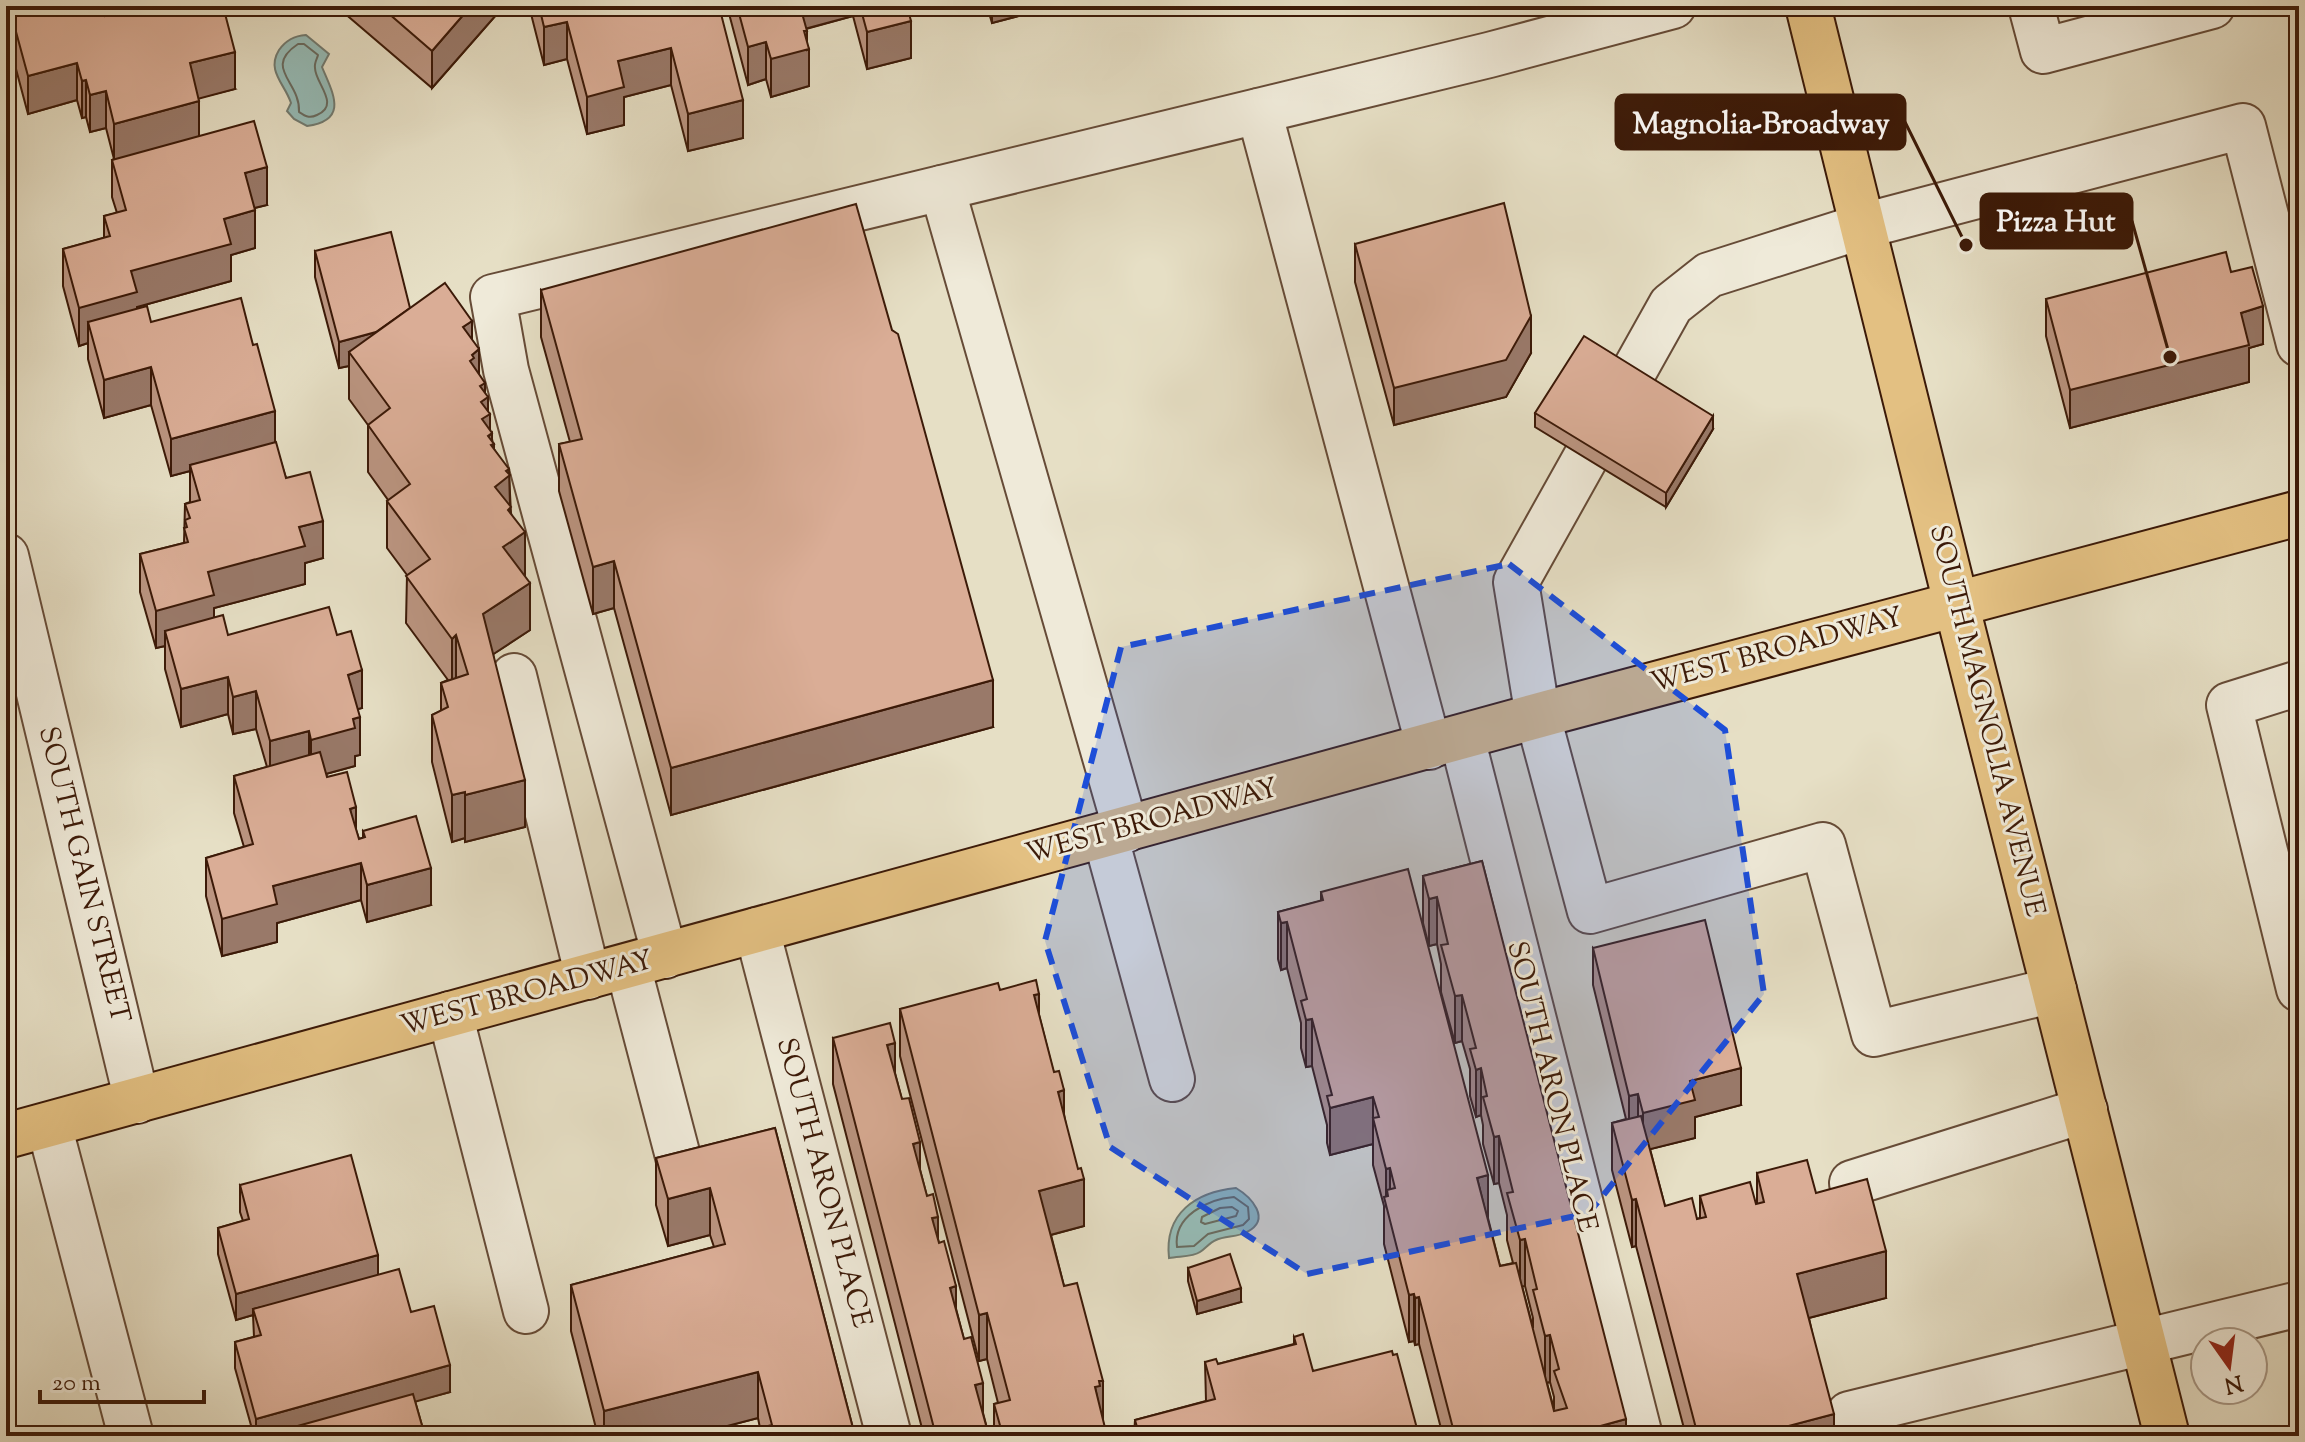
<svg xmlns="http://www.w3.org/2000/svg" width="2305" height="1442" viewBox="0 0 2305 1442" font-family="'Sorts Mill Goudy',serif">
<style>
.water{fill:#96bcb7;stroke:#727b71;stroke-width:2}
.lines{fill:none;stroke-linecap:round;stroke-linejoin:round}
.shore{stroke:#696b60;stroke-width:2}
.minor-casing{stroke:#664b37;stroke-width:48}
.major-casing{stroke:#3c1a08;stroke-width:48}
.minor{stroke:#efead9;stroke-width:44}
.major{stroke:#e3c082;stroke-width:44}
.wall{fill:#bb9581;stroke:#3c1a08;stroke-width:2;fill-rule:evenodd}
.shaded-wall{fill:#997969;stroke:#3c1a08;stroke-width:2}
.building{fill:#daad96;stroke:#3c1a08;stroke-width:2}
.marked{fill:#1d4ed8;fill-opacity:0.2;stroke:#1d4ed8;stroke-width:6;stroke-dasharray:16 10;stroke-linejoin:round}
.labels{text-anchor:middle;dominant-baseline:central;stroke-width:6;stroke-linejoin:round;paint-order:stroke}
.street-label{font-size:28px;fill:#3c1a08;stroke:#efead9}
.leader{fill:none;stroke:#3c1a08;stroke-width:3}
.callout-dot{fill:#3c1a08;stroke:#efead9;stroke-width:3}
.callout{fill:#3c1a08;stroke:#3c1a08;stroke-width:3}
.callout-label{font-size:30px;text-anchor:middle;font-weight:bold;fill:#fff}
</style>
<rect width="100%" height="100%" fill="#e6dfc5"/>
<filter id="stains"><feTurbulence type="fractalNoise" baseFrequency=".0025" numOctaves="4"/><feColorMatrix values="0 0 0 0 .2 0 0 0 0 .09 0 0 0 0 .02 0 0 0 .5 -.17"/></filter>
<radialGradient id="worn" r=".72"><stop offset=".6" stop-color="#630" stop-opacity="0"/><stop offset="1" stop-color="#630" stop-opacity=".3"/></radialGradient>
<g class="water">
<path d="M306 35 329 54 322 67C332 92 350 120 307 126L294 119 287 111 291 103C285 84 266 71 279 50 286 40 294 36 306 35Z"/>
<path d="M1236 1188C1251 1197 1272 1219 1247 1232 1238 1237 1225 1236 1216 1240 1209 1243 1206 1248 1200 1252 1193 1257 1179 1256 1169 1258 1164 1213 1196 1192 1236 1188Z"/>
</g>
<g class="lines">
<g class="shore">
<path d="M298 44H304L318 55C317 59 314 63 315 68 315 83 341 105 317 115 309 119 305 116 299 112 301 82 262 68 298 44Z"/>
<path d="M1234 1197 1248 1207 1249 1219 1243 1225 1208 1234 1194 1246 1177 1247C1173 1216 1208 1199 1234 1197Z"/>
<polygon points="1232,1207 1238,1211 1236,1216 1205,1224 1201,1222 1202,1217 1220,1208"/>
</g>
<defs>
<g id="minor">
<polyline points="2031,6 2043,51 2212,6"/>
<polyline points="1259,111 1429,747"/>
<polyline points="942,188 1126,830"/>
<polyline points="6,556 137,1101"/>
<polyline points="514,676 588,977"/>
<polyline points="2299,683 2229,705 2299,989"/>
<polyline points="1462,738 1640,1436"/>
<polyline points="1105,835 1172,1079"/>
<polyline points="757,930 889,1436"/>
<polyline points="665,956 506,370 493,297 1489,55 1673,6"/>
<polyline points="628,966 681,1168"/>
<polyline points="2054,990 1874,1034 1823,845 1590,911 1538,717 1516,582 1671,305 1709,275 1863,226 2243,126 2299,344"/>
<polyline points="450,1014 526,1311"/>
<polyline points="49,1125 131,1436"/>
<polyline points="1852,1183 2085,1110"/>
<polyline points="1849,1414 2299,1304"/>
</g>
<g id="major">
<polyline points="1808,6 1956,603 2167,1436"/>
<polyline points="6,1136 1551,712 2299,513"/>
</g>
</defs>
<use href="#minor" class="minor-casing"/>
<use href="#major" class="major-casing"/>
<use href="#minor" class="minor"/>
<use href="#major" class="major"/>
</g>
<g class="wall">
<polygon points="6,6 72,6 73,13 105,16 235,89 198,98 199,136 267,205 255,208 255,248 231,255 231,281 137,307 137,309 275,443 286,478 323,558 305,563 305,584 214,608 214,617 228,635 337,635 362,708 357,709 360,755 355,756 355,766 326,774 327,777 356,830 359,839 363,838 363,831 431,905 367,922 361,900 277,923 277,942 222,956 206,896 206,858 244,847 234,813 234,776 267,767 256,729 233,734 228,714 181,727 165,669 165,646 156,648 140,592 140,554 184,543 185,504 190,502 190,471 171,476 151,405 104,418 88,359 88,343 79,346 63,286 63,249 104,238 104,216 117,213 112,197 112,160 114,159 106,128 90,132 86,117 82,118 77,100 28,114 12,54 12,40 6,42"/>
<polygon points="336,6 504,6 432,88"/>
<polygon points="529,6 719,6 743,138 688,151 671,85 624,97 624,125 587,134 567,59 544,65"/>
<polygon points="727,6 907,6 911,58 867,69 853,16 806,29 809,86 771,97 766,79 748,85"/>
<polygon points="987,6 1056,6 992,23"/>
<polygon points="1355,244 1531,353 1506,397 1394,425 1355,282"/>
<polygon points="315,251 410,308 472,340 479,375 485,393 490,429 494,449 509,474 511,513 525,577 530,630 493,654 525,827 465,842 465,838 452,842 432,762 432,715 441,711 441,683 448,680 406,623 407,575 387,548 387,501 388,500 368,472 368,425 349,399 349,366 339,368 315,277"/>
<polygon points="2231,272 2263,344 2249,348 2249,382 2070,428 2046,336 2046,299"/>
<polygon points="541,290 993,727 671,815 614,608 593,614 559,491 559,444 570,442 541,337"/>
<polygon points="1535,413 1713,429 1666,507 1535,427"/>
<path d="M1482 861 1626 1436H1443L1419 1344 1415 1345 1414 1341 1409 1342 1384 1244V1206L1373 1165V1144L1330 1155 1327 1143V1125L1312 1066 1306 1067 1301 1048V1023L1287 968 1281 970 1278 959V912L1321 901V892L1488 1218 1500 1266 1513 1263 1507 1240V1215L1499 1183 1494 1184 1483 1144V1125L1481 1115 1476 1117 1470 1096V1069L1462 1041 1455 1043 1441 992V964L1437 944 1429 946 1423 923V876ZM1522 1286H1525L1533 1318V1328ZM1550 1382 1554 1397V1409L1547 1383Z"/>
<polygon points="1593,948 1741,1105 1695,1117 1695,1138 1650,1149 1665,1206 1697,1219 1700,1218 1700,1196 1757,1203 1757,1173 1816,1193 1886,1298 1809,1318 1834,1436 1686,1436 1636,1246 1632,1247 1612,1170 1612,1123 1626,1119 1593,985"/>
<polygon points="1000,990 1039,1015 1064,1114 1084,1226 1051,1235 1064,1286 1107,1436 994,1436 994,1404 998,1403 987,1359 979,1361 900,1056 900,1009"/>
<polygon points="833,1038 895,1073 989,1436 924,1436 833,1084"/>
<polygon points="775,1128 855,1436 760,1428 758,1418 689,1436 598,1436 571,1331 571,1285 714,1247 710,1235 668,1246 656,1205 656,1158"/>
<polygon points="240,1185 378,1275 411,1312 450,1392 415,1401 425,1436 254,1436 235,1368 235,1342 254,1337 253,1315 236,1320 218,1254 218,1228 243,1221 240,1212"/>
<polygon points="1188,1268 1241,1302 1197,1314 1188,1281"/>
<polygon points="1294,1337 1313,1371 1419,1436 1134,1436 1135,1420 1206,1401 1205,1362 1218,1364 1294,1344"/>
</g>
<g class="shaded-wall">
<polygon points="6,6 72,6 57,10 12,17 12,40 6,42"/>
<polygon points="471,6 504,6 432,88 432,51"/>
<polygon points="797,6 853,6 853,16 797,31"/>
<polygon points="992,6 1056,6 992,23"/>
<polygon points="911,21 911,58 867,69 867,32"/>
<polygon points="567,22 567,59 544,65 544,27"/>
<polygon points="804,31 807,31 807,50 809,49 809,86 771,97 771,59"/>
<polygon points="766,42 766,79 748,85 748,47"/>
<polygon points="671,48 671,85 624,97 624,125 587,134 587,97 618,61"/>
<polygon points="235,52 235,89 190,101 190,63"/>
<polygon points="77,63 77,100 28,114 28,76"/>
<polygon points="86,80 86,117 82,118 82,81"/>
<polygon points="106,91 106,128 90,132 90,95"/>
<polygon points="743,100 743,138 688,151 688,114"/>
<polygon points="199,101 199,139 114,162 114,124"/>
<polygon points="267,167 267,205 245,210 245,173"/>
<polygon points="255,210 255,248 231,255 231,281 137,307 137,329 88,322 88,343 79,346 79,308 131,271 224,219"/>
<polygon points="2263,306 2263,344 2249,348 2249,382 2070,428 2070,390 2241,313"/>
<polygon points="1531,316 1531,353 1506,397 1394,425 1394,388"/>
<polygon points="472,321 472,355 479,349 479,396 474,400 463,327"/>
<polygon points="414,322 349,352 349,366 339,368 339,342"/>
<polygon points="151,367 151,405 104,418 104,380"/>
<polygon points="485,383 485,399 488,397 488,415 490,414 490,435 492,433 492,445 494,444 494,490 482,466 480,386"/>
<polygon points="275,411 275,448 190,465 190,471 171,476 171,439"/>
<polygon points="1713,416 1713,429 1666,507 1666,493"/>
<polygon points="509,469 511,542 525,532 525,579 503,594 495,487 506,471"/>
<polygon points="323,521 323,558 305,563 305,584 214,608 214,633 165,631 165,646 156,648 156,611 208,572 299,527"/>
<polygon points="614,561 614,608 593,614 593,567"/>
<polygon points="530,583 530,630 483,661 483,614"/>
<polygon points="456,635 456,682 452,686 452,639"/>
<polygon points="362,670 362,708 348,712 348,675"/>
<polygon points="228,677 228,714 181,727 181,689"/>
<polygon points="993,680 993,727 671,815 671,768"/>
<polygon points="256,691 256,729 233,734 233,697"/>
<polygon points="360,717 360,755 355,756 355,766 311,778 311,740 353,719"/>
<polygon points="309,731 309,768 270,779 270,741"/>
<polygon points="525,780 525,827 465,842 465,795"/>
<polygon points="465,792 465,838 452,842 452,795"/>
<polygon points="356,807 356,845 350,809"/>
<polygon points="361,863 361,900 277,923 277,942 222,956 222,919 273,886"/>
<polygon points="431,868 431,905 367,922 367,885"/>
<polygon points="1437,897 1437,944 1429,946 1429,899"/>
<polygon points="1287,922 1287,968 1281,970 1281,923"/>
<polygon points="1039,994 1039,1041 1034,995"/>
<polygon points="1462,995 1462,1041 1455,1043 1455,996"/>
<polygon points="1312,1019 1312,1066 1306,1067 1306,1020"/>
<polygon points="895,1043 895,1090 887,1045"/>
<polygon points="1481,1068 1481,1115 1476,1117 1476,1070"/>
<polygon points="1741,1068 1741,1105 1695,1117 1695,1138 1643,1151 1643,1113 1690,1081"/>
<polygon points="1064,1090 1064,1137 1058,1092"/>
<polygon points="1638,1094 1638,1131 1629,1133 1629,1096"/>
<polygon points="1373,1097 1373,1144 1330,1155 1330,1108"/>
<polygon points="1499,1136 1499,1183 1494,1184 1494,1137"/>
<polygon points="920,1142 920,1189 913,1144"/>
<polygon points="1390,1168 1390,1215 1387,1190 1387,1209 1386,1206 1386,1169"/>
<polygon points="1488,1175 1488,1222 1477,1178"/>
<polygon points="1084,1179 1084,1226 1039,1238 1039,1191"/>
<polygon points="710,1188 710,1235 668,1246 668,1199"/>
<polygon points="1636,1199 1636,1246 1632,1247 1632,1200"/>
<polygon points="938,1217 938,1263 932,1218"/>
<polygon points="1525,1239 1525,1286 1520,1287 1520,1240"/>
<polygon points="1886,1251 1886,1298 1797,1321 1797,1274"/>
<polygon points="378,1255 378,1282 253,1309 253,1315 236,1320 236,1294"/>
<polygon points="956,1286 956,1333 950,1288"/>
<polygon points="1241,1288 1241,1302 1197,1314 1197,1301"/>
<polygon points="1414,1294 1414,1341 1409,1342 1409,1295"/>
<polygon points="1419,1297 1419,1344 1415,1345 1415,1298"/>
<polygon points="987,1313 987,1359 979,1361 979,1315"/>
<polygon points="1550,1335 1550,1382 1545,1383 1545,1336"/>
<polygon points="450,1365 450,1392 296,1435 294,1427 294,1435 291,1436 256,1436 256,1419"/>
<polygon points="758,1372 758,1418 689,1436 604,1436 604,1411"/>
<polygon points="1099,1381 1103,1381 1103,1427 1095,1387"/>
<polygon points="983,1383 983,1430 975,1385"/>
<polygon points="1834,1414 1834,1436 1750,1436"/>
<polygon points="1626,1419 1626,1436 1575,1436 1575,1433"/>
<polygon points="1547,1427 1547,1436 1512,1436"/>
</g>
<g class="building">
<polygon points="54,6 71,6 73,13 102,6 105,16 141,6 223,6 235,52 190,63 199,101 114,124 106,91 90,95 86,80 82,81 77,63 28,76 12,17"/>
<polygon points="380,6 471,6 432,51"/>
<polygon points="539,6 719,6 743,100 688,114 671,48 618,61 624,87 587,97 567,22 544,27"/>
<polygon points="737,6 800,6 807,31 804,31 809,49 771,59 766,42 748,47"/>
<polygon points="860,6 907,6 911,21 867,32"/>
<polygon points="254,121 267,167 245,173 255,210 224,219 231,244 131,271 137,292 79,308 63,249 110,236 104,216 126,210 112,160"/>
<polygon points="1504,203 1531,316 1506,360 1394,388 1355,244"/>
<polygon points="856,204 892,330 898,334 993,680 671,768 614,561 593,567 559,444 582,439 541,290"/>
<polygon points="391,232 410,308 376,332 339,342 315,251"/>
<polygon points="2226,252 2231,272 2252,267 2263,306 2241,313 2249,345 2070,390 2046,299"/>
<polygon points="445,283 472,321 463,327 479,349 472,355 474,358 470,361 485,383 480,386 488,397 481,402 490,414 482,419 492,433 488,436 494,444 491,445 509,469 506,471 510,475 495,487 511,507 508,510 525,532 503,547 530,583 483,614 525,780 465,795 465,792 452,795 432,715 448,707 441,683 468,674 456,635 452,639 406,576 430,559 387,501 410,484 368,425 390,408 349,352"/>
<polygon points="241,298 253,345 257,344 275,411 171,439 151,367 104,380 88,322 147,306 151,322"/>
<polygon points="1584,336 1713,416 1666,493 1535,413"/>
<polygon points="276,442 286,478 310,472 323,521 299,527 305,546 208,572 214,595 156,611 140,554 188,542 184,528 187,527 185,520 190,518 185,504 200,500 190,465"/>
<polygon points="329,607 337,635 351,631 362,670 348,675 360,717 353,719 355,728 311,740 309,731 270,741 256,691 233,697 228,677 181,689 165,631 223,615 228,635"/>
<polygon points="320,752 327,777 347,772 356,807 350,809 359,839 365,837 363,831 416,816 431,868 367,885 361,863 273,886 277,904 222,919 206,858 253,844 234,776"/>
<polygon points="1482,861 1626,1419 1575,1433 1576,1436 1549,1436 1547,1427 1512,1436 1455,1436 1419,1297 1415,1298 1414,1294 1409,1295 1384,1197 1388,1196 1387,1190 1395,1188 1390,1168 1386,1169 1373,1118 1379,1117 1373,1097 1330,1108 1327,1096 1332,1095 1312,1019 1306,1020 1301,1001 1307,999 1287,922 1281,923 1278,912 1323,900 1321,892 1408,869 1488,1175 1477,1178 1500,1266 1516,1263 1554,1411 1567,1408 1554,1371 1559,1369 1550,1335 1545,1336 1533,1290 1537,1289 1525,1239 1520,1240 1507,1193 1513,1192 1499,1136 1494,1137 1483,1097 1487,1096 1481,1068 1476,1070 1470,1049 1476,1048 1462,995 1455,996 1441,945 1448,944 1437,897 1429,899 1423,876"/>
<polygon points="1705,920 1741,1068 1690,1081 1695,1100 1643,1113 1638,1094 1629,1096 1593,948"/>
<polygon points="1036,980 1039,994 1034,995 1054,1072 1059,1071 1064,1090 1058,1092 1078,1169 1081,1168 1084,1179 1039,1191 1064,1286 1077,1283 1103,1381 1099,1381 1100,1386 1095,1387 1107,1436 1003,1436 994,1404 1010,1400 987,1313 979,1315 900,1009 998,983 1000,990"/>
<polygon points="890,1023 895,1043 887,1045 902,1099 909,1098 920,1142 913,1144 927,1196 933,1194 938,1217 932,1218 939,1243 944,1241 956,1286 950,1288 964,1339 971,1337 983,1383 975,1385 989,1436 936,1436 833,1038"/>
<polygon points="1641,1116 1665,1206 1692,1198 1697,1219 1706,1217 1700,1196 1750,1182 1756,1204 1764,1202 1757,1173 1807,1160 1816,1193 1867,1179 1886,1251 1797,1274 1834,1414 1750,1436 1698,1436 1636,1199 1632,1200 1612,1123"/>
<polygon points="775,1128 855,1436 727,1436 772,1425 758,1372 604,1411 571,1285 725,1244 710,1188 668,1199 656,1158"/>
<polygon points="351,1155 378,1255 236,1294 218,1228 249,1219 240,1185"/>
<polygon points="1230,1254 1241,1288 1197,1301 1188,1268"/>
<polygon points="399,1269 411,1312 434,1306 450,1365 256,1419 235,1342 261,1335 253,1309"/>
<polygon points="1303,1334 1313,1371 1392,1351 1393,1355 1397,1354 1419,1436 1137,1436 1134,1427 1137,1427 1135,1420 1215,1399 1205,1362 1216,1359 1218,1364 1296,1344 1294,1337"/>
<polygon points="6,1388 19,1436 6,1436"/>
<polygon points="413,1394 425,1436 296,1436 294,1427"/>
</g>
<path class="marked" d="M1509 564 1725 730 1764 994 1589 1213 1307 1274 1110 1147 1045 941 1121 647Z"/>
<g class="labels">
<g class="street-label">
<text transform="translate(1777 651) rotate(-15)">WEST BROADWAY</text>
<text transform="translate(1986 721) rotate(76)">SOUTH MAGNOLIA AVENUE</text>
<text transform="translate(1152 822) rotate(-15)">WEST BROADWAY</text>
<text transform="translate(83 875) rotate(76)">SOUTH GAIN STREET</text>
<text transform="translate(527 994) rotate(-15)">WEST BROADWAY</text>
<text transform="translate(1551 1087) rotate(76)">SOUTH ARON PLACE</text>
<text transform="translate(823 1183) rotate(75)">SOUTH ARON PLACE</text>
</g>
</g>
<path class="leader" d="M1966 245L1905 122M2170 357L2132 221"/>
<g class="callout-dot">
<circle cx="1966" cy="245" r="8"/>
<circle cx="2170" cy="357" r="8"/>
</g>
<g class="callout">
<rect x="1616" y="95" width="289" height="54" rx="8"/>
<rect x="1981" y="194" width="151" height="54" rx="8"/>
</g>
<g class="callout-label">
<text x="1761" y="133">Magnolia-Broadway</text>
<text x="2056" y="231">Pizza Hut</text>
</g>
<rect width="2305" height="1442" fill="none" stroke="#e6dfc5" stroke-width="32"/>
<rect x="8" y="8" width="2289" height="1426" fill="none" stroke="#3c1a08" stroke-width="4"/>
<rect x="16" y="16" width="2273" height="1410" fill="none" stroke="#3c1a08" stroke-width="2"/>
<g transform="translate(2229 1366) rotate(166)"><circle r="38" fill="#efead9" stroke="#a79785" stroke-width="2"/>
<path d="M0-6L14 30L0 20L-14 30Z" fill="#8f2418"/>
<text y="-12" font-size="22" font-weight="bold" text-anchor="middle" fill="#3c1a08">N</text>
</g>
<path d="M40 1390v12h164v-12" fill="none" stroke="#3c1a08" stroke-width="4"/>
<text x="52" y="1390" font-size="24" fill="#3c1a08" stroke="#efead9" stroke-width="6" paint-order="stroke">20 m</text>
<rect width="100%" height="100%" filter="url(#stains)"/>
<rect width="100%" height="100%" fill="url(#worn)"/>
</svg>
